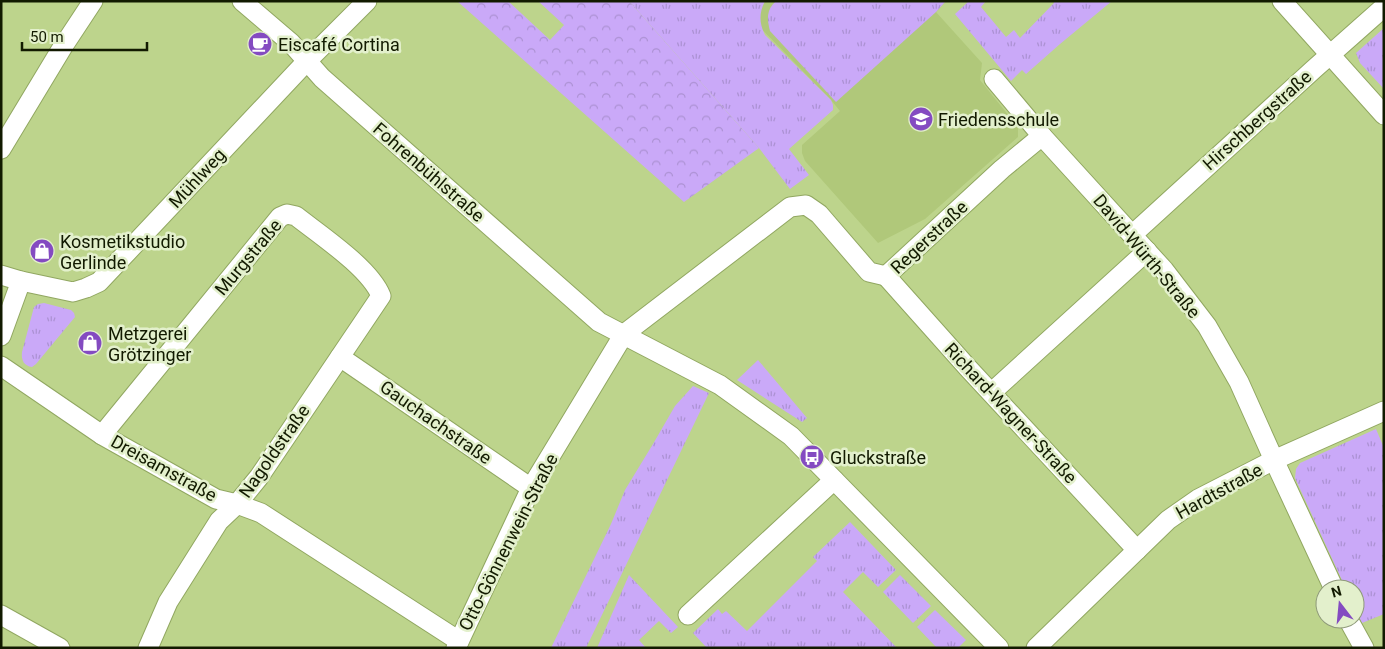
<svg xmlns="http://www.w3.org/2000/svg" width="1385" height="649" viewBox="0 0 1385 649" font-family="Roboto,sans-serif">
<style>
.built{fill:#b0c87a}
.grass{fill:url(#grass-tufts)}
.forest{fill:url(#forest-crowns)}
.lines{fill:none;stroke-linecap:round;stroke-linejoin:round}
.minor-casing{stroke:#91a761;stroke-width:21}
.minor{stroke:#fff;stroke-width:19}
.labels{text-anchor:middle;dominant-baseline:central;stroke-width:5;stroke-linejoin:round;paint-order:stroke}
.poi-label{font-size:18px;fill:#121a00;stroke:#e3f0cc;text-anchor:start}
.street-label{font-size:18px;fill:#121a00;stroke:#e3f0cc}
</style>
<defs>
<pattern id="grass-tufts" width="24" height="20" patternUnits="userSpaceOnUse" patternTransform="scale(1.25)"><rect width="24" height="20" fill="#caa9f8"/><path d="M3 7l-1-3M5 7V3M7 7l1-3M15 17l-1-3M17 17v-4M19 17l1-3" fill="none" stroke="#ac91d3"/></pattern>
<pattern id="forest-crowns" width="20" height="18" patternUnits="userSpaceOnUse" patternTransform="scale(1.25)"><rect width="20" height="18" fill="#caa9f8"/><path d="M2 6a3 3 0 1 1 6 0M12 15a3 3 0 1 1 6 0" fill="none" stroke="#ac91d3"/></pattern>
</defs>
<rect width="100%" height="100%" fill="#bdd48c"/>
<polygon class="built" points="734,1 946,1 936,12 982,63 980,80 1018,127 1018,137 925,219 878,243 805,161 802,153 802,145 840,111 831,100"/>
<g class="grass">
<path d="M629 1H765C759 13 759 23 765 35L831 100 833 105V110L789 149 809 175 790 189 759 148Z"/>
<path d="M776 1H946L936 12 836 102 770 31C767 19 766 10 776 1Z"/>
<polygon points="969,1 986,1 981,7 1006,37 1014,30 1020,38 1054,3 1053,1 1112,1 1060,44 1026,74 1022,70 1011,81 955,14"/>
<polygon points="1384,28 1384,89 1360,63 1356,53"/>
<path d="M44 303 71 310 74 313 75 317 36 364 32 367C24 366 21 360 22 352L34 307 38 304Z"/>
<polygon points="758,360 807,418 802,422 737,380"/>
<polygon points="693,386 709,393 586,648 551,648 611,524 625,490 653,444 675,406"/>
<polygon points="1376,429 1384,448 1384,614 1362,623 1355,609 1355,589 1346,589 1295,478 1296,469 1300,463"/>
<polygon points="850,522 896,570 878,587 863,572 843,592 897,648 707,648 693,633 718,609 722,614 726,611 747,631 817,561 813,557"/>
<polygon points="629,575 678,627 671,633 659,621 639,640 646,648 597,648"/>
<polygon points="900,575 931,606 913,623 883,592"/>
<polygon points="935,610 966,640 958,648 937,648 917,627"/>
</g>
<polygon class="forest" points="457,1 508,1 550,40 564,25 538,1 629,1 759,148 684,202"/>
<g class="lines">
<defs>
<g id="minor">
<polyline points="242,1 291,43 322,78 599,322 720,385 791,436 999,648"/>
<polyline points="1282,1 1384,115"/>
<polyline points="994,79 1042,136 1164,270 1207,326 1239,382 1274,460 1334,589"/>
<polyline points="1,149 62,48 93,1"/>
<polyline points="1132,235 1314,69 1384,7"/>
<polyline points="1,275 21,281 73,292 86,288 99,282 307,61 367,1"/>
<polyline points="886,276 968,368 1137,550"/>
<polyline points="886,276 1002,169 1042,136"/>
<polyline points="1,336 21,281"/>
<polyline points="340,357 531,488"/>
<polyline points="1,366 102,435 216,499 237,504 261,513 459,641"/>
<polyline points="992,392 1147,251"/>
<path d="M102 435 280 217 287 214 296 216C320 235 370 268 381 296L259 477 237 504 219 521 168 602 148 648"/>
<polyline points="1,615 60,648"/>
<polyline points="688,615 834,480"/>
<polyline points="1348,619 1364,648"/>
<polyline points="456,648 531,488 624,334 790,207 806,205 819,214 869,272 886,276"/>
<polyline points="1036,648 1168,520 1198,499 1274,460 1384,411"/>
</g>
</defs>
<use href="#minor" class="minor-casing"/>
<use href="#minor" class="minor"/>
</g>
<defs>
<symbol id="cafe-disc" viewBox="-11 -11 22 22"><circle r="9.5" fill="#844bc1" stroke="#e3f0cc"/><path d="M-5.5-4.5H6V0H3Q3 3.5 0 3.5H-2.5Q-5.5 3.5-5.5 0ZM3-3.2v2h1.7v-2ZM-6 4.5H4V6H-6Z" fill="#fff"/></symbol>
<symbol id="school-disc" viewBox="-11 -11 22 22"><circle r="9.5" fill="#844bc1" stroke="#e3f0cc"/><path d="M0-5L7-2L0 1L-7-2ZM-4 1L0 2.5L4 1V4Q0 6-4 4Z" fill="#fff"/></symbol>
<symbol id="shop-disc" viewBox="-11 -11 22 22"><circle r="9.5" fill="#844bc1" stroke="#e3f0cc"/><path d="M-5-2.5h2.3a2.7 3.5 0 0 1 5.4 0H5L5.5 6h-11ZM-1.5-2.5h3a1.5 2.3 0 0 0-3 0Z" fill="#fff"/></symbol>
<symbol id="bus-disc" viewBox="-11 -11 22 22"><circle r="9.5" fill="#844bc1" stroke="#e3f0cc"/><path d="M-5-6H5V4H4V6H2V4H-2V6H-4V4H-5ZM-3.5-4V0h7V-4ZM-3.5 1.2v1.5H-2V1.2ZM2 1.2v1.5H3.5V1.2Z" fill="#fff"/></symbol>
</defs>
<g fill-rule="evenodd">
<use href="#cafe-disc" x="246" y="30" width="28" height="28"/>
<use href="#school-disc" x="907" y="105" width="28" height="28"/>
<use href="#shop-disc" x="28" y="237" width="28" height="28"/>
<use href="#shop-disc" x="76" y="329" width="28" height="28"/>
<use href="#bus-disc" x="798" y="443" width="28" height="28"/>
</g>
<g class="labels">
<g class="poi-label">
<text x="278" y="44">Eiscafé Cortina</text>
<text x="938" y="119">Friedensschule</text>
<text x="60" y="241">Kosmetikstudio<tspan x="60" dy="21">Gerlinde</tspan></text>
<text x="108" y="333">Metzgerei<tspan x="108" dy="21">Grötzinger</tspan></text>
<text x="830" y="457">Gluckstraße</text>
</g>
<g class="street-label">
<text transform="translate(1257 120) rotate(-42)">Hirschbergstraße</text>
<text transform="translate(429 172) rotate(41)">Fohrenbühlstraße</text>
<text transform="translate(197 178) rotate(-47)">Mühlweg</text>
<text transform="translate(929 237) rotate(-43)">Regerstraße</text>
<text transform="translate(1147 256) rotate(50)">David-Würth-Straße</text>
<text transform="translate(248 257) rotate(-50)">Murgstraße</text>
<text transform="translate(1011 413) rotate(47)">Richard-Wagner-Straße</text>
<text transform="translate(436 422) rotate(35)">Gauchachstraße</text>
<text transform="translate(274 451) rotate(-55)">Nagoldstraße</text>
<text transform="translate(164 468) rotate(29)">Dreisamstraße</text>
<text transform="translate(1219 491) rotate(-29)">Hardtstraße</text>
<text transform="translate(508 542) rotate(-63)">Otto-Gönnenwein-Straße</text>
</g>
</g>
<rect width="1385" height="649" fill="none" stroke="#121a00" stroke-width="5"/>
<g transform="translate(1340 604) rotate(344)"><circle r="24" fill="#e3f0cc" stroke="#8f9a7a"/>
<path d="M0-4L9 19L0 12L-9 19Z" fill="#844bc1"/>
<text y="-8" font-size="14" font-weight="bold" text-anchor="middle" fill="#121a00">N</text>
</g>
<path d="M22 42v8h125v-8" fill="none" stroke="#121a00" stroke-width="2.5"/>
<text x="30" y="42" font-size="15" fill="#121a00" stroke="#e3f0cc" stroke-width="4" paint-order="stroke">50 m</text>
</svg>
